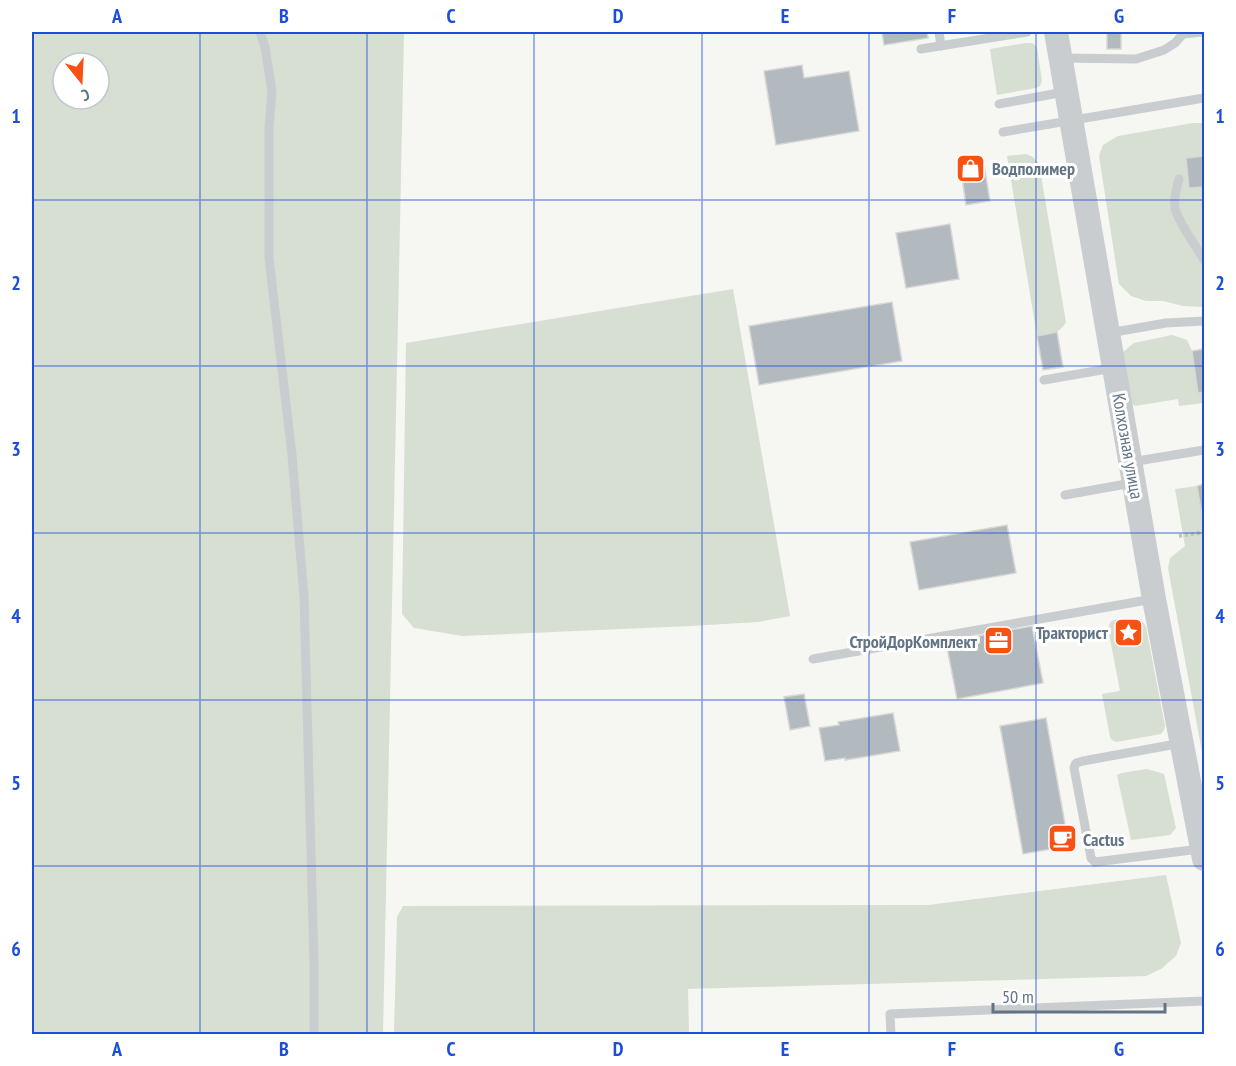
<svg xmlns="http://www.w3.org/2000/svg" width="1236" height="1066" viewBox="0 0 1236 1066" font-family="'PT Sans Narrow',sans-serif">
<style>
.green{fill:#d6dfd2;fill-rule:evenodd}
.building{fill:#b2b9bf;stroke:#d7d7d5;stroke-width:1.5}
.lines{fill:none;stroke-linecap:round;stroke-linejoin:round}
.path{stroke:#c0c2c4;stroke-width:4;stroke-dasharray:3 3;stroke-linecap:butt}
.service{stroke:#cacdd0;stroke-width:9}
.tertiary{stroke:#cacdd0;stroke-width:24}
.grid{fill:none;stroke:#1d4ed8;stroke-width:1.5;stroke-opacity:0.55}
.labels{text-anchor:middle;dominant-baseline:central;stroke-width:6;stroke-linejoin:round;paint-order:stroke}
.poi-label{font-size:18px;font-weight:bold;fill:#627486;stroke:#fff;text-anchor:start}
.street-label{font-size:18px;fill:#627486;stroke:#fff}
.neatline{fill:none;stroke:#1d4ed8;stroke-width:2}
.grid-label{font-size:20px;text-anchor:middle;font-weight:bold;fill:#1d4ed8}
</style>
<rect width="100%" height="100%" fill="#f6f6f2"/>
<g class="green">
<path d="M32 32H404L383 1034H32ZM63 63H99V99H63Z"/>
<polygon points="1026,43 1032,43 1037,47 1042,81 1040,86 1036,88 997,95 990,49"/>
<polygon points="1193,123 1204,123 1204,307 1183,306 1163,301 1146,301 1131,296 1119,284 1099,156 1103,145 1118,136"/>
<path d="M1026 154 1033 157 1039 164 1066 322C1060 334 1049 334 1037 336L1007 156Z"/>
<polygon points="733,289 790,616 758,622 690,626 462,636 414,628 402,614 406,343"/>
<polygon points="1172,335 1187,340 1192,351 1198,392 1204,392 1204,403 1179,406 1178,399 1135,406 1131,403 1123,352 1134,343"/>
<polygon points="1197,486 1204,527 1204,763 1168,568 1170,558 1185,546 1175,489"/>
<path d="M1124 618C1134 618 1142 617 1146 627L1165 726 1164 730 1161 734 1116 742 1112 740 1110 737 1102 694 1120 691 1108 628 1111 621Z"/>
<polygon points="1147,769 1164,774 1176,828 1170,835 1131,840 1117,775 1122,773"/>
<polygon points="1166,875 1181,943 1176,956 1161,969 1146,976 688,989 689,1034 394,1034 397,917 403,906 928,905"/>
</g>
<g class="building">
<polygon points="882,32 927,32 928,38 884,45"/>
<rect x="1107" y="32" width="14" height="17"/>
<polygon points="802,65 804,78 849,71 859,131 776,145 764,71"/>
<polygon points="1204,156 1204,206 1202,187 1189,188 1186,158"/>
<polygon points="983,159 990,201 966,205 960,163"/>
<polygon points="950,224 959,279 906,288 896,233"/>
<polygon points="892,302 902,361 759,385 749,326"/>
<polygon points="1057,332 1063,367 1043,370 1037,336"/>
<polygon points="1204,349 1204,392 1198,393 1192,351"/>
<polygon points="1204,484 1204,527 1197,486"/>
<polygon points="1007,525 1016,573 919,590 910,542"/>
<polygon points="1032,626 1043,683 957,699 946,642"/>
<polygon points="804,694 810,726 790,730 784,697"/>
<polygon points="893,713 900,751 845,760 845,758 825,761 819,728 839,725 838,722"/>
<polygon points="1046,718 1069,846 1023,854 1000,726"/>
</g>
<g class="lines">
<polyline class="path" points="1179,536 1204,532"/>
<g class="service">
<polyline points="260,32 265,47 272,91 269,127 269,258 292,455 304,597 314,962 314,1034"/>
<polyline points="939,32 941,46"/>
<polyline points="921,49 1027,32"/>
<polyline points="1062,58 1136,59 1164,50 1175,43 1183,34 1203,32"/>
<polyline points="999,104 1064,92"/>
<polyline points="1003,132 1204,98"/>
<path d="M1179 179C1177 187 1173 199 1175 208 1177 220 1197 248 1204 260"/>
<polyline points="1109,333 1166,323 1204,321"/>
<polyline points="1044,380 1113,368"/>
<polyline points="1131,462 1204,450"/>
<polyline points="1065,495 1132,483"/>
<polyline points="813,659 1153,599"/>
<polyline points="1182,743 1083,761 1076,763 1074,768 1091,858 1095,862 1200,849"/>
<polyline points="891,1034 890,1014 1204,1001"/>
</g>
<polyline class="tertiary" points="1056,32 1154,599 1204,859"/>
</g>
<path class="grid" d="M200 32V1034M367 32V1034M534 32V1034M702 32V1034M869 32V1034M1036 32V1034M32 200H1204M32 366H1204M32 533H1204M32 700H1204M32 866H1204"/>
<defs>
<symbol id="shop-square" viewBox="-11 -11 22 22"><rect x="-9" y="-9" width="18" height="18" rx="4" fill="#f55213" stroke="#fff"/><path d="M-5-2.5h2.3a2.7 3.5 0 0 1 5.4 0H5L5.5 6h-11ZM-1.5-2.5h3a1.5 2.3 0 0 0-3 0Z" fill="#fff"/></symbol>
<symbol id="sight-square" viewBox="-11 -11 22 22"><rect x="-9" y="-9" width="18" height="18" rx="4" fill="#f55213" stroke="#fff"/><path d="M0-6L1.8-2.2L6-1.7L2.9 1.2L3.7 5.4L0 3.3L-3.7 5.4L-2.9 1.2L-6-1.7L-1.8-2.2Z" fill="#fff"/></symbol>
<symbol id="office-square" viewBox="-11 -11 22 22"><rect x="-9" y="-9" width="18" height="18" rx="4" fill="#f55213" stroke="#fff"/><path d="M-6-3h4V-5.5h4V-3h4V5H-6ZM-1-4.5V-3h2v-1.5ZM-6 0V1H6V0Z" fill="#fff"/></symbol>
<symbol id="cafe-square" viewBox="-11 -11 22 22"><rect x="-9" y="-9" width="18" height="18" rx="4" fill="#f55213" stroke="#fff"/><path d="M-5.5-4.5H6V0H3Q3 3.5 0 3.5H-2.5Q-5.5 3.5-5.5 0ZM3-3.2v2h1.7v-2ZM-6 4.5H4V6H-6Z" fill="#fff"/></symbol>
</defs>
<g fill-rule="evenodd">
<use href="#shop-square" x="954" y="152" width="33" height="33"/>
<use href="#sight-square" x="1112" y="616" width="33" height="33"/>
<use href="#office-square" x="982" y="624" width="33" height="33"/>
<use href="#cafe-square" x="1046" y="822" width="33" height="33"/>
</g>
<g class="labels">
<g class="poi-label">
<text x="992" y="168">Водполимер</text>
<text x="1108" y="632" text-anchor="end">Тракторист</text>
<text x="977" y="641" text-anchor="end">СтройДорКомплект</text>
<text x="1083" y="839">Cactus</text>
</g>
<g class="street-label">
<text transform="translate(1128 446) rotate(80)">Колхозная улица</text>
</g>
</g>
<rect width="1236" height="1066" fill="none" stroke="#ffffff" stroke-width="66"/>
<g transform="translate(81 81) rotate(162)"><circle r="28" fill="#ffffff" stroke="#c0c7cf" stroke-width="1.5"/>
<path d="M0-4.5L10 22L0 15L-10 22Z" fill="#f55213"/>
<text y="-9" font-size="16" font-weight="bold" text-anchor="middle" fill="#627486">С</text>
</g>
<path d="M993 1003v9h172v-9" fill="none" stroke="#627486" stroke-width="3"/>
<text x="1002" y="1003" font-size="18" fill="#627486" stroke="#ffffff" stroke-width="4.5" paint-order="stroke">50 m</text>
<rect x="33" y="33" width="1170" height="1000" class="neatline"/>
<g class="grid-label">
<text x="117" y="23">A</text>
<text x="284" y="23">B</text>
<text x="451" y="23">C</text>
<text x="618" y="23">D</text>
<text x="785" y="23">E</text>
<text x="952" y="23">F</text>
<text x="1119" y="23">G</text>
<text x="16" y="123">1</text>
<text x="1220" y="123">1</text>
<text x="16" y="290">2</text>
<text x="1220" y="290">2</text>
<text x="16" y="456">3</text>
<text x="1220" y="456">3</text>
<text x="16" y="623">4</text>
<text x="1220" y="623">4</text>
<text x="16" y="790">5</text>
<text x="1220" y="790">5</text>
<text x="16" y="956">6</text>
<text x="1220" y="956">6</text>
<text x="117" y="1056">A</text>
<text x="284" y="1056">B</text>
<text x="451" y="1056">C</text>
<text x="618" y="1056">D</text>
<text x="785" y="1056">E</text>
<text x="952" y="1056">F</text>
<text x="1119" y="1056">G</text>
</g>
</svg>
